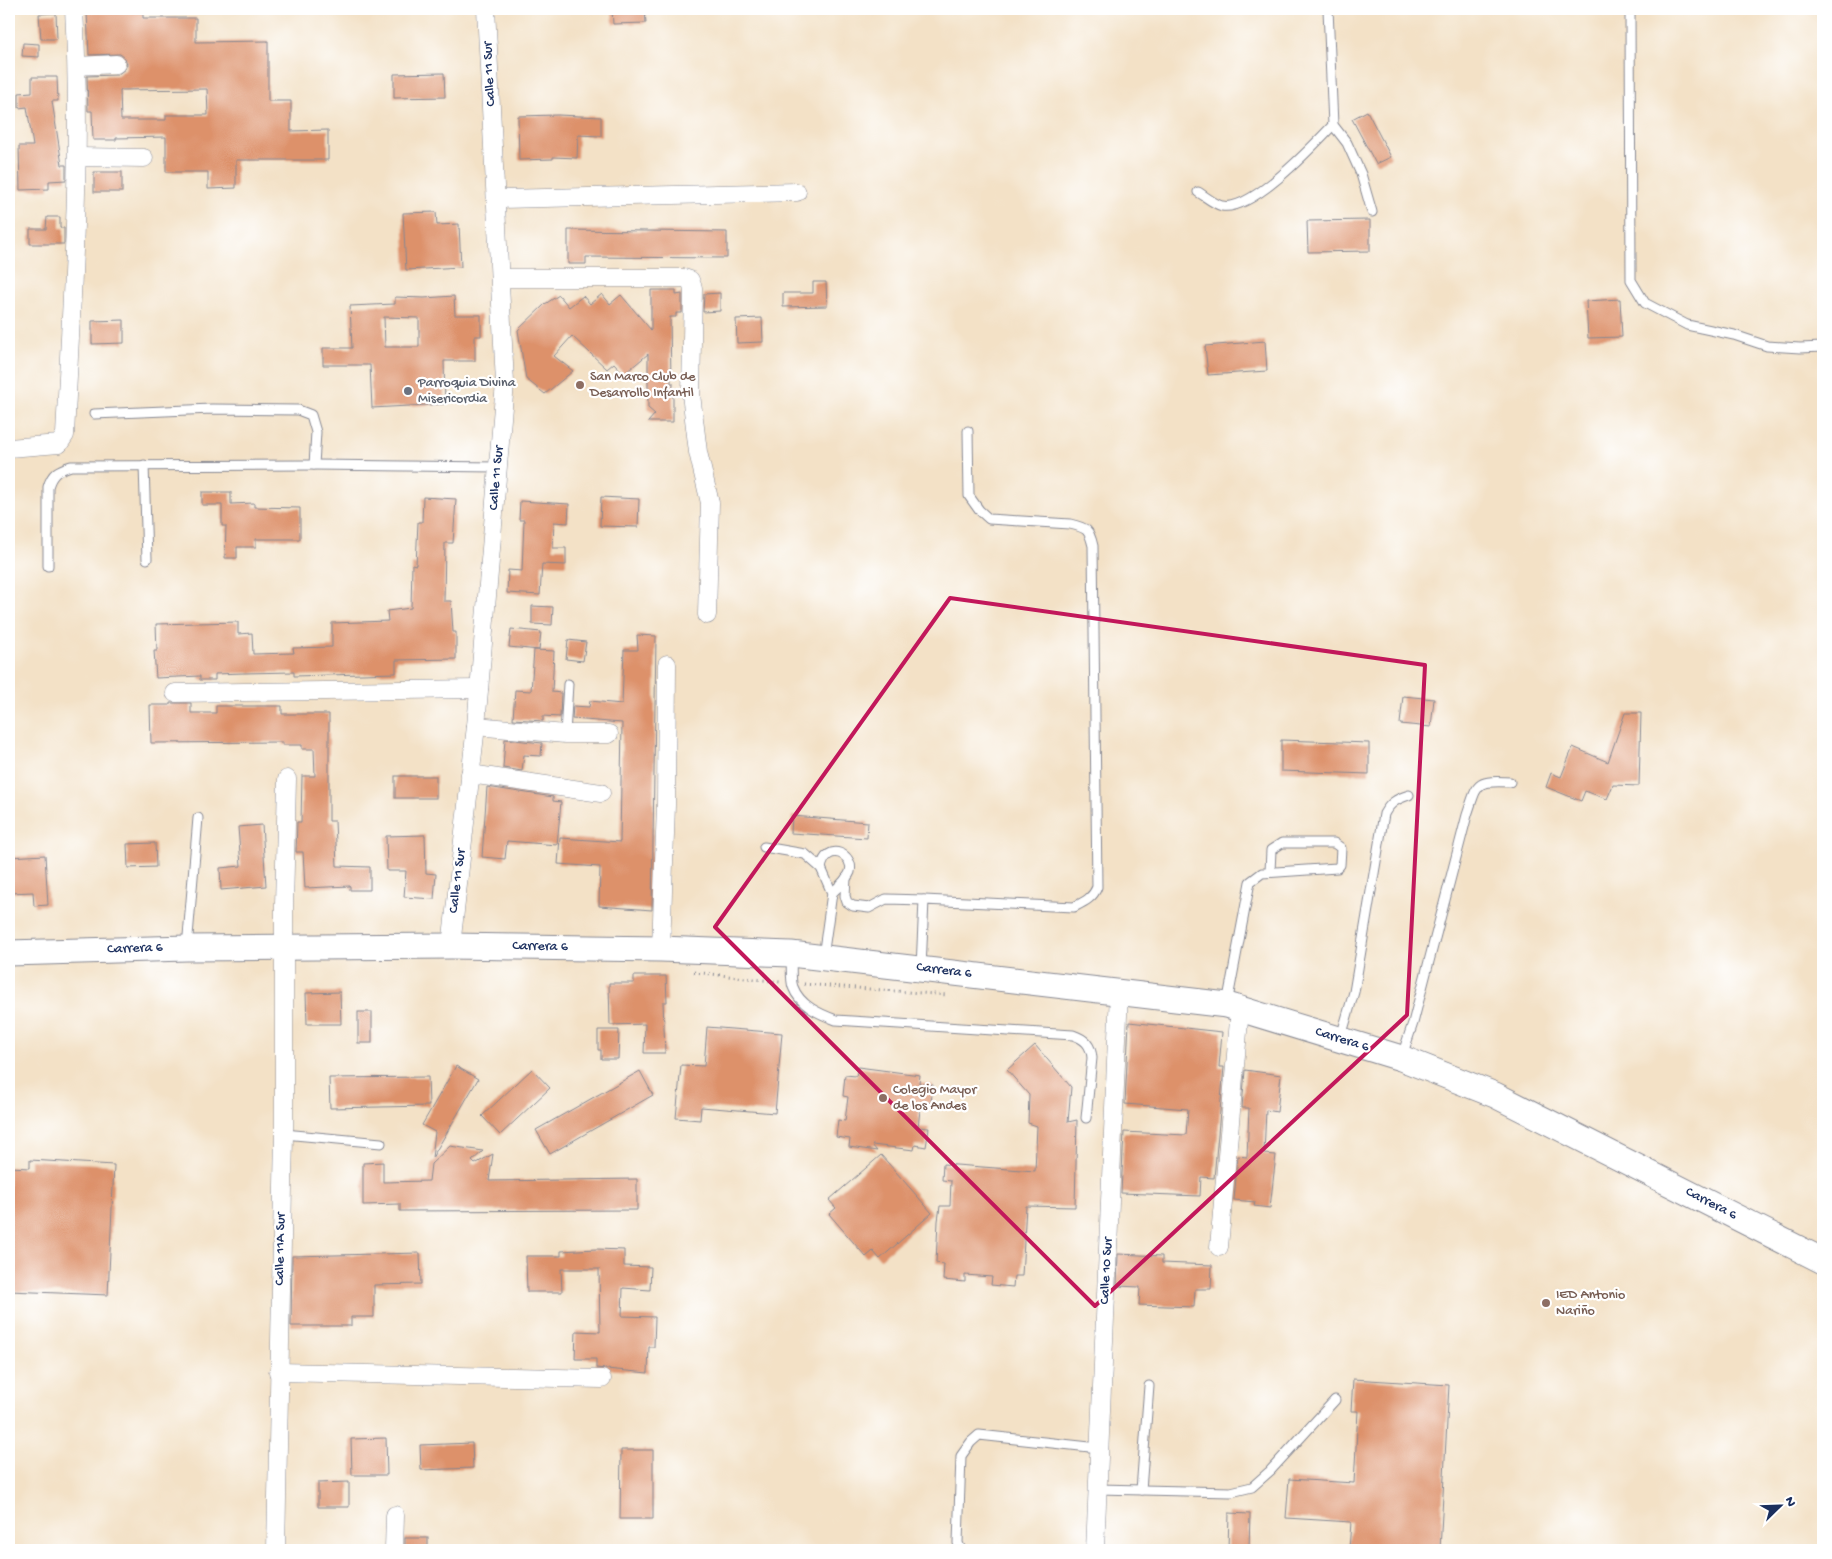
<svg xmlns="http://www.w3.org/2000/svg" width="1832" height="1559" viewBox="0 0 1832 1559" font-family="'Gochi Hand',sans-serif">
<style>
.building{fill:#dd916b;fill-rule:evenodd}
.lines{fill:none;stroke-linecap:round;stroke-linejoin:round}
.service-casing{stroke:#878892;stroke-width:11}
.minor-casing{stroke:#878892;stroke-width:19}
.secondary-casing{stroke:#878892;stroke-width:27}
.path{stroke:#878892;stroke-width:3;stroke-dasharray:1 4;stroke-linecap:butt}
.service{stroke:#fff;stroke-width:9}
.minor{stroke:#fff;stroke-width:18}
.secondary{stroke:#fff;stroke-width:25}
.marked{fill:none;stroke:#c2185b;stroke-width:4;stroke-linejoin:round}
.education-dot{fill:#8d6e63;stroke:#fff;stroke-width:2}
.worship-dot{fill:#6b7280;stroke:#fff;stroke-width:2}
.labels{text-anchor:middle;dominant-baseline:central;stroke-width:4.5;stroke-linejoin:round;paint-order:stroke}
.street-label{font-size:14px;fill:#1b2f5e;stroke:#fff}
.education-label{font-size:14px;fill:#785e54;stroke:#fff;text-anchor:start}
.worship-label{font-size:14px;fill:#5b616d;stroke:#fff;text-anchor:start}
</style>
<rect width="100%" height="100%" fill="#fff"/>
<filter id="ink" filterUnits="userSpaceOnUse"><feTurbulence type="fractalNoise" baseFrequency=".02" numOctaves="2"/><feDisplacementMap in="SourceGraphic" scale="10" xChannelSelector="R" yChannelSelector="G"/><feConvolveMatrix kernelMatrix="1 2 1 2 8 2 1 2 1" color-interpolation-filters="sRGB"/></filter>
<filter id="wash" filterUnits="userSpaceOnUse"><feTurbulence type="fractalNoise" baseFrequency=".0096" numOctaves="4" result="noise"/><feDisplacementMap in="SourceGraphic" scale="20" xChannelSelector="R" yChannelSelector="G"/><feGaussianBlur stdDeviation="1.12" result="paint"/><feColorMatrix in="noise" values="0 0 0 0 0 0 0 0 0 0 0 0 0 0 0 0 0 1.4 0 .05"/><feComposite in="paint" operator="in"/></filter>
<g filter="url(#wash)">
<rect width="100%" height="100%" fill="#f3e1c6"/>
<g id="blocks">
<g class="building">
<polygon points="645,9 646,23 613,24 612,10"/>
<path d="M143 12V18H196V42L268 41V101H291V131L328 130V160H236V188L208 189V172H166V137L116 138V140H93L92 111H88L87 76 117 75 125 69 127 64 125 58 120 54 89 55 87 13ZM207 89 208 115H166V120H121L120 90Z"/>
<polygon points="56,13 57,39 41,39 39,14"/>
<polygon points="23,43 39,44 39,57 22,56"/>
<polygon points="444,73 445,97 394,98 394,74"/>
<polygon points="32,77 57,77 58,101 52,101 62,165 66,165 66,180 49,181 49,189 20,190 19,146 33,146 27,107 19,108 19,93 32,92"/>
<polygon points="1367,111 1391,157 1376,164 1352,119"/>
<polygon points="558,115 601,117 601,136 578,135 577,158 553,157 553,159 519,160 518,116"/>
<rect x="94" y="172" width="28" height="20"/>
<polygon points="436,212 437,225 459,224 461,267 406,270 403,213"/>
<polygon points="47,217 60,217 60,228 64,228 64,244 30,244 30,229 46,229"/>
<polygon points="1370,220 1370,251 1308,252 1307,221"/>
<polygon points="568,230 727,232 727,258 586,257 586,264 568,264"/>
<polygon points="813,282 826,282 827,306 783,307 783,293 813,293"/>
<polygon points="651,290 676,290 676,295 682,294 682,313 676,313 676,317 670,317 671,383 673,383 673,422 648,422 655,414 648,408 648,354 624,374 614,363 607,369 572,336 554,356 573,371 545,394 526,379 518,330 545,304 559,295 569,307 583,296 590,304 602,294 610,304 621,295 651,330"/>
<polygon points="720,293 720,311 703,312 704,294"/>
<path d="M454 296 455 315H481V336H475V361H444L445 404 372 408 370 365H323V348H352L350 306 395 304V297L424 298ZM384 317 419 318V347H385Z"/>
<polygon points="1620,299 1622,337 1588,338 1586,301"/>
<polygon points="762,318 763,342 737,343 736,319"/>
<polygon points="124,320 124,343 92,344 92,321"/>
<polygon points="1265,341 1267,371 1208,375 1205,346"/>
<polygon points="202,492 231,492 231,504 254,503 254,507 300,508 300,539 256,539 256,547 237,547 237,558 225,558 226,526 222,526 222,505 202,505"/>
<polygon points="423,497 456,499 453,543 445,543 444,601 451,601 453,632 456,632 456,659 396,660 396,673 294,676 294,672 244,673 215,674 215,680 200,680 200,676 156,678 154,651 157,651 156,624 238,622 238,634 252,633 253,654 294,653 293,648 332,647 332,623 388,621 387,611 411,608 412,564 416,565 418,522 422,522"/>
<polygon points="601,497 639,499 638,527 600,526"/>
<polygon points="520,501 569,504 568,523 554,522 553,548 566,548 566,565 542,564 540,595 507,593 508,570 522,571 524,520 519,520"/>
<polygon points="532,606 553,607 552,625 532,624"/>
<polygon points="511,629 541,632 539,650 509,647"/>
<polygon points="637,635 656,636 652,910 599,906 600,867 558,864 560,838 620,842 622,723 572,719 573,706 589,707 590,701 622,704 624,650 638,650"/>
<polygon points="568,640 586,642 583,661 566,659"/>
<polygon points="534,650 554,651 552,692 561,693 560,717 543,716 543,721 513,719 515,690 531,691"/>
<polygon points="1403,696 1434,699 1431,727 1400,724"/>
<polygon points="170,703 191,703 191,713 216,713 216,706 282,706 282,714 329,714 329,821 335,821 337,866 370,867 370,890 350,890 350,886 305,888 303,852 296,852 297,822 301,822 302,776 315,776 314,749 302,749 302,745 282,745 283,742 151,743 150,705 170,705"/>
<polygon points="1625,713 1641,713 1639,786 1613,785 1607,799 1585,791 1581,801 1546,787 1551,773 1561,777 1573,747 1608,762"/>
<polygon points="505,739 542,743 541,756 524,755 522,771 503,768"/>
<polygon points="1281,740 1369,743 1369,774 1281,771"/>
<rect x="395" y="776" width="41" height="22"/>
<polygon points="487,787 553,797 553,801 561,802 557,845 507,841 505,859 482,857"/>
<polygon points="792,816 868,822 867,838 791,833"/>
<polygon points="262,825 266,886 221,890 220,868 241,866 238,827"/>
<polygon points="425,835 426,873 436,874 434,899 404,897 406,871 387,871 386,836"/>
<polygon points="155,843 156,867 128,868 127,844"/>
<polygon points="45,855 48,905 34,906 33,892 9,893 9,857"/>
<polygon points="634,976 666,976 667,1002 663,1002 665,1053 644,1053 645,1024 610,1025 609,983 634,983"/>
<polygon points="340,992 341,1024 307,1024 306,993"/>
<rect x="358" y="1012" width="14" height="31"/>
<polygon points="1129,1022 1222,1032 1219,1067 1224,1067 1214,1178 1201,1177 1200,1196 1121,1193 1124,1132 1186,1135 1188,1109 1125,1104"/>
<polygon points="707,1027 782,1033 775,1113 701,1107 700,1120 676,1118 681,1065 704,1066"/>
<polygon points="598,1030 619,1030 618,1059 601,1059 601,1050 598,1050"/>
<polygon points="1035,1045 1071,1087 1068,1122 1077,1120 1075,1207 1026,1206 1022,1276 1014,1276 1013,1287 991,1285 992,1277 965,1275 965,1282 943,1280 944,1264 936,1263 938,1221 940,1206 950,1206 951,1181 942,1180 943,1164 1035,1171 1037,1126 1028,1123 1029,1095 1007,1070"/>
<polygon points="456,1066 478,1079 432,1158 435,1132 422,1125"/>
<polygon points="858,1067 920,1075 919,1083 933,1085 931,1103 921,1102 918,1127 929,1128 926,1147 915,1145 914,1150 872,1145 877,1151 849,1147 850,1139 836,1137 838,1120 845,1121 848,1097 843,1096 845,1075 856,1076"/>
<polygon points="532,1069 550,1088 500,1135 482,1116"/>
<polygon points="1245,1070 1281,1075 1277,1112 1266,1110 1264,1154 1276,1155 1270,1208 1254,1206 1255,1202 1234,1200 1238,1156 1247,1157 1249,1108 1242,1108"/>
<polygon points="640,1071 653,1095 550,1154 536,1130"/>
<polygon points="428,1077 429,1106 330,1108 329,1078"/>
<polygon points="450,1146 483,1151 472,1161 475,1164 493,1154 489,1181 637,1179 637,1210 400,1211 400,1204 363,1205 363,1163 383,1162 383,1182 429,1181 431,1164"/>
<polygon points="881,1155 932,1213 880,1259 873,1251 866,1257 829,1214 836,1208 829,1200"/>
<polygon points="30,1160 114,1165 108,1295 9,1291 9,1167 30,1168"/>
<polygon points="596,1249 624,1250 624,1266 651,1267 650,1290 623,1288 622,1316 655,1317 654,1347 649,1347 648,1373 596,1368 596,1359 575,1359 576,1331 600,1332 599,1269 561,1269 562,1292 527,1292 526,1256 561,1256 561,1251"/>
<polygon points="420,1253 421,1284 374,1285 374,1317 351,1317 351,1326 291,1326 292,1256"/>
<polygon points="1118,1254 1162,1256 1162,1263 1212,1265 1211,1289 1195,1289 1194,1307 1139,1305 1140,1287 1117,1286"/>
<polygon points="1353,1379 1449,1385 1440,1550 1349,1550 1351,1522 1286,1518 1289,1479 1354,1483 1358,1411 1351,1411"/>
<polygon points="386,1438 387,1475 352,1475 351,1439"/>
<polygon points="472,1443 473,1468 421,1470 420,1445"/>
<polygon points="621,1450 653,1450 653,1519 620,1519"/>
<polygon points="349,1482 349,1507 318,1507 318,1483"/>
<polygon points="1229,1513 1250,1514 1249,1550 1228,1550"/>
<rect x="405" y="1538" width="23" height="12"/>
</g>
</g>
</g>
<g filter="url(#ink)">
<use href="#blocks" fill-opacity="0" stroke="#878892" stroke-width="1"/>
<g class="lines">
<defs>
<g id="service">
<polyline points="1328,9 1333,125 1347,143 1361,174 1372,212"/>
<polyline points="1630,9 1631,280 1645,303 1687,325 1734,335 1767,346 1800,348 1823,347"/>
<path d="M1198 192C1205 196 1214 204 1222 206 1252 212 1313 146 1333 125"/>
<polyline points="94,414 212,409 298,410 311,415 316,432 314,465"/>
<polyline points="144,465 147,559"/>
<path d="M48 566V487C52 473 58 470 71 466L314 465 497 467"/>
<polyline points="565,734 568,684"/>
<polyline points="764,847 805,854 821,868 832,893 823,957"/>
<path d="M821 868C827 840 855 855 850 872 847 880 838 887 832 893"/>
<polyline points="846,878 845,896 847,902 853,906 869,908 886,899 924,900"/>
<polyline points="187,948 198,818"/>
<path d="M791 956C792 965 790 979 793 987 800 1006 820 1014 836 1020L1073 1035C1085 1039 1091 1045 1092 1058L1086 1118"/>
<path d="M921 968 924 900 1074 907C1084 902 1093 898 1097 887L1093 546C1089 529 1087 528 1070 524L989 519 979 510 969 496 968 431"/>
<polyline points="1227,1004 1250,882 1262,873 1337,868 1340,865 1341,848 1334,843 1282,843 1271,850 1270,872"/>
<path d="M1341 1037 1354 992 1384 814C1390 803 1396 799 1409 795"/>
<path d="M1402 1056 1413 1023 1467 815C1478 783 1475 780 1510 782"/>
<polyline points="284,1134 381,1143"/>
<polyline points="1098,1489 1231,1492 1252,1487 1270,1471 1335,1400"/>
<polyline points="1141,1490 1149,1386"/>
<polyline points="961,1550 958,1543 961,1456 971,1442 979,1435 1099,1448"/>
</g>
<g id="minor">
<polyline points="77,66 116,64"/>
<polyline points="78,157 144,158"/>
<polyline points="497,199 797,192"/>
<polyline points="501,278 684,278 690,280 693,288 691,394 698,452 710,503 707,615"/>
<path d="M9 448 59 444 65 435C72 293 82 151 74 9"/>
<polyline points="175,693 479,689"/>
<polyline points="476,726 565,734 609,734"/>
<polyline points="470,774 601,793"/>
<polyline points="451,946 476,726 505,383 486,9"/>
<polyline points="661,949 666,805 667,664"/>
<polyline points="1219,1247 1240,1009"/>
<polyline points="278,1372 602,1379"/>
<polyline points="276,1550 284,1134 284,906 287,779"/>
<polyline points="394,1550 395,1515"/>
<polyline points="1095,1550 1119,992"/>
</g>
<polyline id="secondary" points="9,953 187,948 451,946 661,949 791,954 1227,1005 1401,1058 1495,1095 1823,1261"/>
</defs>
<use href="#service" class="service-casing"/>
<use href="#minor" class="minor-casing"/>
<use href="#secondary" class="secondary-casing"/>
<g class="path">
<polyline points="694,972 780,982"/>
<polyline points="804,984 947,995"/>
</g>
<use href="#service" class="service"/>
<use href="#minor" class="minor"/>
<use href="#secondary" class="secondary"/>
</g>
</g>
<path class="marked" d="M950 598 1425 665 1407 1015 1095 1306 715 927Z"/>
<g class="education-dot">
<circle cx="580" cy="385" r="5"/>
<circle cx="883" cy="1098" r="5"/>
<circle cx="1546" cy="1303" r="5"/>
</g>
<circle class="worship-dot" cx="408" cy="391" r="5"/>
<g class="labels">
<g class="street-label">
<text transform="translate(490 74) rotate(-93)">Calle 11 Sur</text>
<text transform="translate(497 478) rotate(-85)">Calle 11 Sur</text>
<text transform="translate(458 881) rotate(-83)">Calle 11 Sur</text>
<text transform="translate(540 947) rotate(1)">Carrera 6</text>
<text transform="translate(135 949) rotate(-2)">Carrera 6</text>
<text transform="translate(944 971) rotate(7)">Carrera 6</text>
<text transform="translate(1342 1040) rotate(17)">Carrera 6</text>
<text transform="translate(1711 1204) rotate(27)">Carrera 6</text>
<text transform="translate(281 1249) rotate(-89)">Calle 11A Sur</text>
<text transform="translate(1107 1271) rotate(-87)">Calle 10 Sur</text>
</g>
<g class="education-label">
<text x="590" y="377">San Marco Club de<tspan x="590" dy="16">Desarrollo Infantil</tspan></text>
<text x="893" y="1090">Colegio Mayor<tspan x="893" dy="16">de los Andes</tspan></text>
<text x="1556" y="1295">IED Antonio<tspan x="1556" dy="16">Nariño</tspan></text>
</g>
<g class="worship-label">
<text x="418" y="383">Parroquia Divina<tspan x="418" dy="16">Misericordia</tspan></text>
</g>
</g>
<rect width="1832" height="1559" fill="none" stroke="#fff" stroke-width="30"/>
<g transform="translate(1780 1506) rotate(67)" stroke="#ffffff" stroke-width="4" paint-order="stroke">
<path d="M0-4L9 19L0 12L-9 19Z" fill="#1b2f5e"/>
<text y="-8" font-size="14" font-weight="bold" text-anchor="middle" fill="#1b2f5e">N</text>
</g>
</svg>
